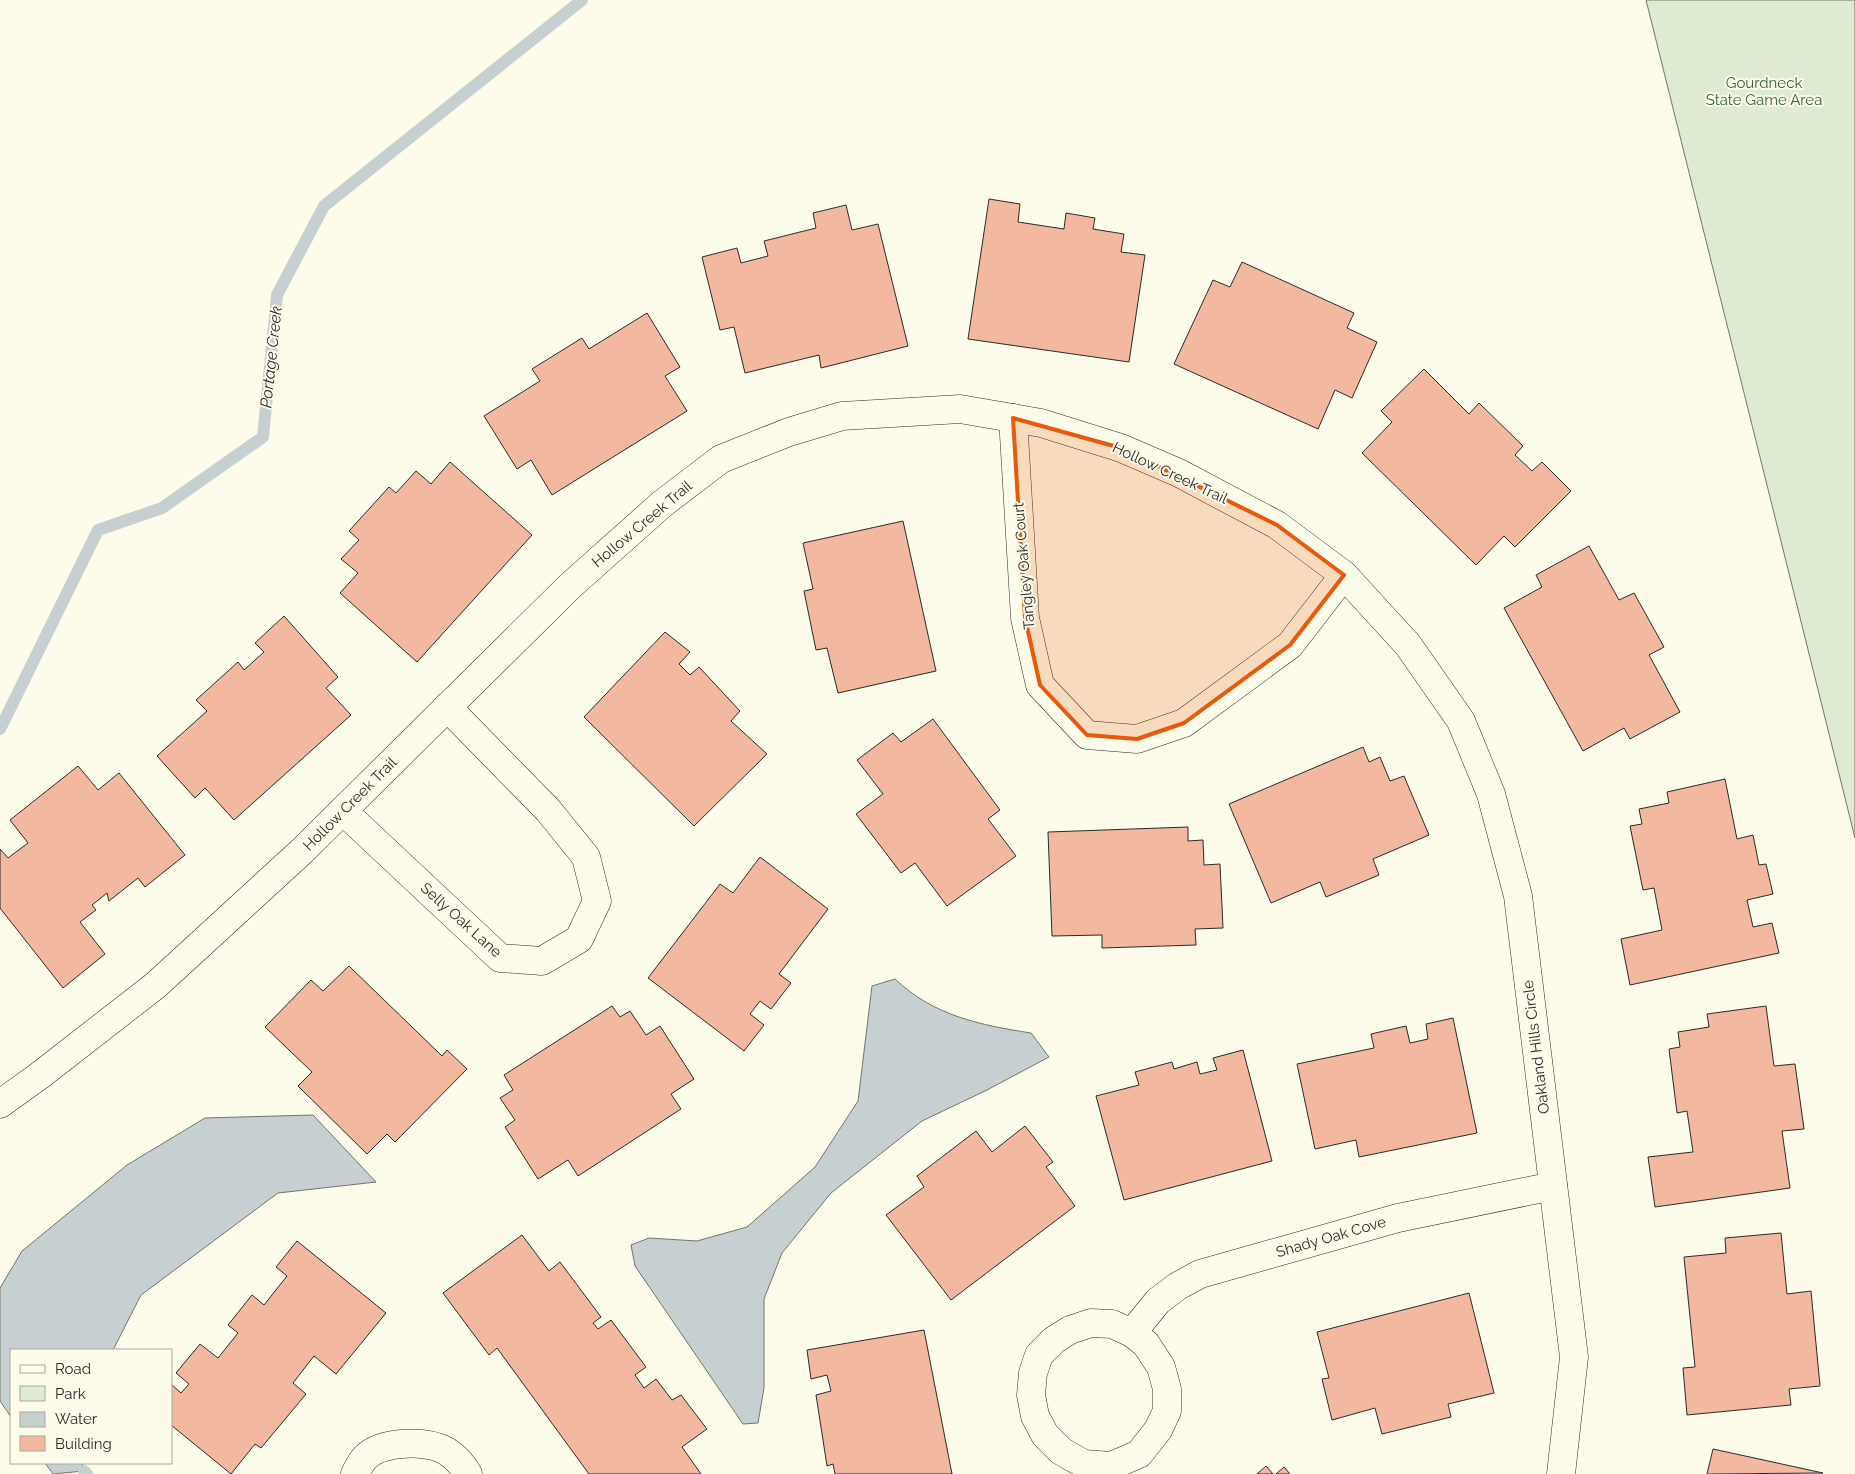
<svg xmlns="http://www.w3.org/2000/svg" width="1855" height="1474" viewBox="0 0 1855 1474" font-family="Raleway,sans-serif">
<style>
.green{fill:#deebd1;stroke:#74746e}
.water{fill:#c7d0d0;stroke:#74746e}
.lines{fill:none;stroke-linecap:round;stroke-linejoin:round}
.stream{stroke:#c7d0d0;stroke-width:12}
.building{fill:#f2b8a0;stroke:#2b2b2b}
.minor-casing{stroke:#2b2b2b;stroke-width:29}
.minor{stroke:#fdfbea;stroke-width:28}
.marked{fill:#e8590c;fill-opacity:0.2;stroke:#e8590c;stroke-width:4;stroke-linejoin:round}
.labels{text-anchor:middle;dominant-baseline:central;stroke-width:4;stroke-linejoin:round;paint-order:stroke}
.park-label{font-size:15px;fill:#34623c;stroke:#fdfbea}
.street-label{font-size:15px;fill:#2b2b2b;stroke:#fdfbea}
.water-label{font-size:16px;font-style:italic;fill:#2b2b2b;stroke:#fdfbea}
</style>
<rect width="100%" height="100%" fill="#fdfbea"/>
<polygon class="green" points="1646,0 1855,0 1855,838"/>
<g class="water">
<path d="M895 979C934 1016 980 1025 1031 1033L1049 1057 987 1090 922 1121 831 1193 782 1253 764 1299V1388L758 1423 743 1424 635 1266 631 1245 649 1238 697 1241 747 1227 815 1167 858 1101 872 986Z"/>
<polygon points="313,1115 376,1182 278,1193 141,1295 113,1350 11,1350 11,1417 0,1401 0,1288 22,1251 127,1165 205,1118"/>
<polygon points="45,1463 82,1463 84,1471 53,1474"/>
</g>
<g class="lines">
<g class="stream">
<polyline points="0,729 98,530 162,508 263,437 277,295 324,206 582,0"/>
<polyline points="84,1471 87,1474"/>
</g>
</g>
<g class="building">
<polygon points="989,199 1020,204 1018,222 1064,229 1066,213 1095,218 1093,229 1124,234 1121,252 1145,255 1129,362 968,339"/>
<polygon points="846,205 852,230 878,224 908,346 821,368 819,355 745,373 734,327 720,330 702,257 737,248 741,263 768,256 764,241 816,228 813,213"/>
<polygon points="1242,262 1354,313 1347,328 1377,342 1352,398 1335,390 1318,429 1174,364 1213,280 1230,287"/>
<polygon points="647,313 680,367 665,376 687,411 552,495 531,460 517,469 484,416 540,381 532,369 582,338 589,349"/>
<polygon points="1424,369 1469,414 1479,403 1523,446 1515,455 1532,471 1542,462 1571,491 1515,547 1504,536 1476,565 1362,453 1392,422 1381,411"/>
<polygon points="450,462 532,535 417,662 340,593 358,573 341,559 359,540 349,531 389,487 396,493 416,471 431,484"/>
<polygon points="903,521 936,671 838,693 827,648 816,650 804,591 813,589 803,543"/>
<polygon points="1589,546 1619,600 1634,593 1664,647 1649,655 1680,712 1630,739 1624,728 1583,751 1504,608 1542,587 1536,575"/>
<polygon points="284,616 338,677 326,688 351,715 234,820 205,788 195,798 157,756 207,711 196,700 238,662 244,670 264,652 255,643"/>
<polygon points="665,632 690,652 679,664 690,675 699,667 740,711 731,721 767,754 694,826 584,717"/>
<polygon points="933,719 1000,810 988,819 1016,856 947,906 915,863 901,873 856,814 883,794 857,760 893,733 901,742"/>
<polygon points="1363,747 1369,762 1380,757 1390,781 1404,776 1429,835 1373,859 1379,875 1326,897 1320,882 1271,903 1229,804"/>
<polygon points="78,766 98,790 119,773 185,855 145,887 138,878 109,901 107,893 92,905 96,910 80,922 105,954 63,988 0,908 0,849 8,858 28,843 10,820"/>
<polygon points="1725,779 1737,839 1753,835 1759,865 1766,864 1773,894 1747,900 1753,927 1772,923 1779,953 1630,985 1621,939 1662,930 1654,888 1643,890 1630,826 1642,824 1639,809 1669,803 1667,792"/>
<polygon points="1188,827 1188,841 1203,840 1204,865 1220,864 1223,928 1195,929 1196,945 1102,948 1102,935 1052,936 1048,832"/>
<polygon points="760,857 828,909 779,974 791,983 771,1009 760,1001 750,1014 764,1025 744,1051 648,978 720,884 733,893"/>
<polygon points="349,966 442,1056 447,1050 467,1069 395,1142 387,1134 367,1154 298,1086 312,1072 265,1027 311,980 323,991"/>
<polygon points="612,1006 620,1017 630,1011 646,1035 660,1026 694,1079 671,1094 681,1109 578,1176 568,1160 538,1179 505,1127 515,1120 500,1098 513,1090 504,1075"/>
<polygon points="1766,1006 1774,1066 1795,1064 1804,1129 1782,1131 1790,1188 1655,1207 1648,1157 1693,1152 1687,1111 1677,1113 1669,1049 1680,1047 1678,1032 1709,1027 1707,1014"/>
<polygon points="1453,1018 1477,1133 1359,1157 1356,1140 1315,1149 1297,1064 1374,1048 1371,1034 1406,1026 1410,1043 1428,1039 1426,1024"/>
<polygon points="1243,1050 1272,1161 1124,1200 1096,1096 1139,1085 1135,1072 1172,1062 1174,1069 1197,1062 1200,1074 1217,1070 1213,1058"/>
<polygon points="1025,1126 1053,1162 1046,1167 1075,1206 951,1300 886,1215 924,1187 917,1176 976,1131 992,1152"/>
<polygon points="1781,1233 1787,1294 1811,1291 1820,1386 1789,1389 1791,1405 1687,1415 1683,1368 1695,1367 1684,1257 1726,1253 1725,1238"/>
<polygon points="522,1235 549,1271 560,1262 601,1317 593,1323 598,1329 611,1320 646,1367 635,1375 644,1388 656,1379 672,1400 681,1395 707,1429 682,1447 701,1474 589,1474 497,1348 489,1355 443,1293"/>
<polygon points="297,1241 386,1313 336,1374 314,1356 293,1383 306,1394 261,1448 255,1444 231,1474 171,1425 171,1384 181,1393 189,1384 176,1373 200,1344 218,1358 238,1333 228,1325 252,1295 264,1305 287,1276 276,1267"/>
<polygon points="1469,1293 1494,1393 1448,1404 1451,1417 1382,1434 1375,1408 1332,1420 1322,1379 1329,1378 1317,1332"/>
<polygon points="924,1330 952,1474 835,1474 833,1464 827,1466 816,1395 831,1391 827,1375 811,1379 807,1350"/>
<polygon points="1713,1449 1823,1473 1707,1474"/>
<polygon points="1266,1466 1273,1474 1257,1474"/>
<polygon points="1284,1467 1290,1474 1276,1474"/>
</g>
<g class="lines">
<defs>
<g id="minor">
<polyline points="1013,418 1025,618 1040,685 1087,735 1137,739 1184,723 1290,645 1344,575"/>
<polyline points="343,811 500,958 542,961 579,939 597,901 586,857 548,810 447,707"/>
<polyline points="0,1104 39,1076 156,985 302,851 570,586 662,504 721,459 789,432 842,416 960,409 1041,423 1121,448 1179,473 1277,525 1344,575 1408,645 1461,721 1491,794 1518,896 1574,1357 1561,1474"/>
<polygon points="1091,1323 1112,1324 1132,1333 1146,1344 1161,1367 1167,1389 1167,1411 1158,1430 1139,1454 1111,1466 1084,1464 1061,1451 1045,1435 1035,1416 1031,1395 1033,1373 1039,1355 1054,1340 1070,1330"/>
<polyline points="1132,1333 1158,1301 1178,1286 1200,1274 1398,1218 1553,1186"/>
<path d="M355 1474C357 1470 360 1464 363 1460 378 1441 419 1441 440 1448 452 1453 462 1464 468 1474"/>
</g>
</defs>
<use href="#minor" class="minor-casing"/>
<use href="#minor" class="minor"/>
</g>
<path class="marked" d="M1013 418 1121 448 1277 525 1344 575 1290 645 1184 723 1137 739 1087 735 1040 685 1025 618Z"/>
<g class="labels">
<g class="park-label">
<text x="1764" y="83">Gourdneck<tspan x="1764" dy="17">State Game Area</tspan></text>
</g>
<g class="street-label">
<text transform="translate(1170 473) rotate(25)">Hollow Creek Trail</text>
<text transform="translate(642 524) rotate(-40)">Hollow Creek Trail</text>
<text transform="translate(1024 566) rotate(-95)">Tangley Oak Court</text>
<text transform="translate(350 804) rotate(-45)">Hollow Creek Trail</text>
<text transform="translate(461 920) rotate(42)">Selly Oak Lane</text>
<text transform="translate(1536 1047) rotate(-97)">Oakland Hills Circle</text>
<text transform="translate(1331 1237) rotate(-16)">Shady Oak Cove</text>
</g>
<g class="water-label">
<text transform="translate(271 357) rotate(-84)">Portage Creek</text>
</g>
</g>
<rect x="10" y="1349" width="162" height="115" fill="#fdfbea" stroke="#a9a89e"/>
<rect x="20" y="1365" width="25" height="8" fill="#fdfbea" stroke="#a9a89e"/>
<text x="55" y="1374" font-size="15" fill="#2b2b2b">Road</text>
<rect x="20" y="1386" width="25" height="15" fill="#deebd1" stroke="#a9a89e"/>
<text x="55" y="1399" font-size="15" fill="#2b2b2b">Park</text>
<rect x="20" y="1412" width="25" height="15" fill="#c7d0d0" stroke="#a9a89e"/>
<text x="55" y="1424" font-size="15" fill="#2b2b2b">Water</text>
<rect x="20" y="1436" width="25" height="15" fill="#f2b8a0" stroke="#a9a89e"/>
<text x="55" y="1449" font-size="15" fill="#2b2b2b">Building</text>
</svg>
